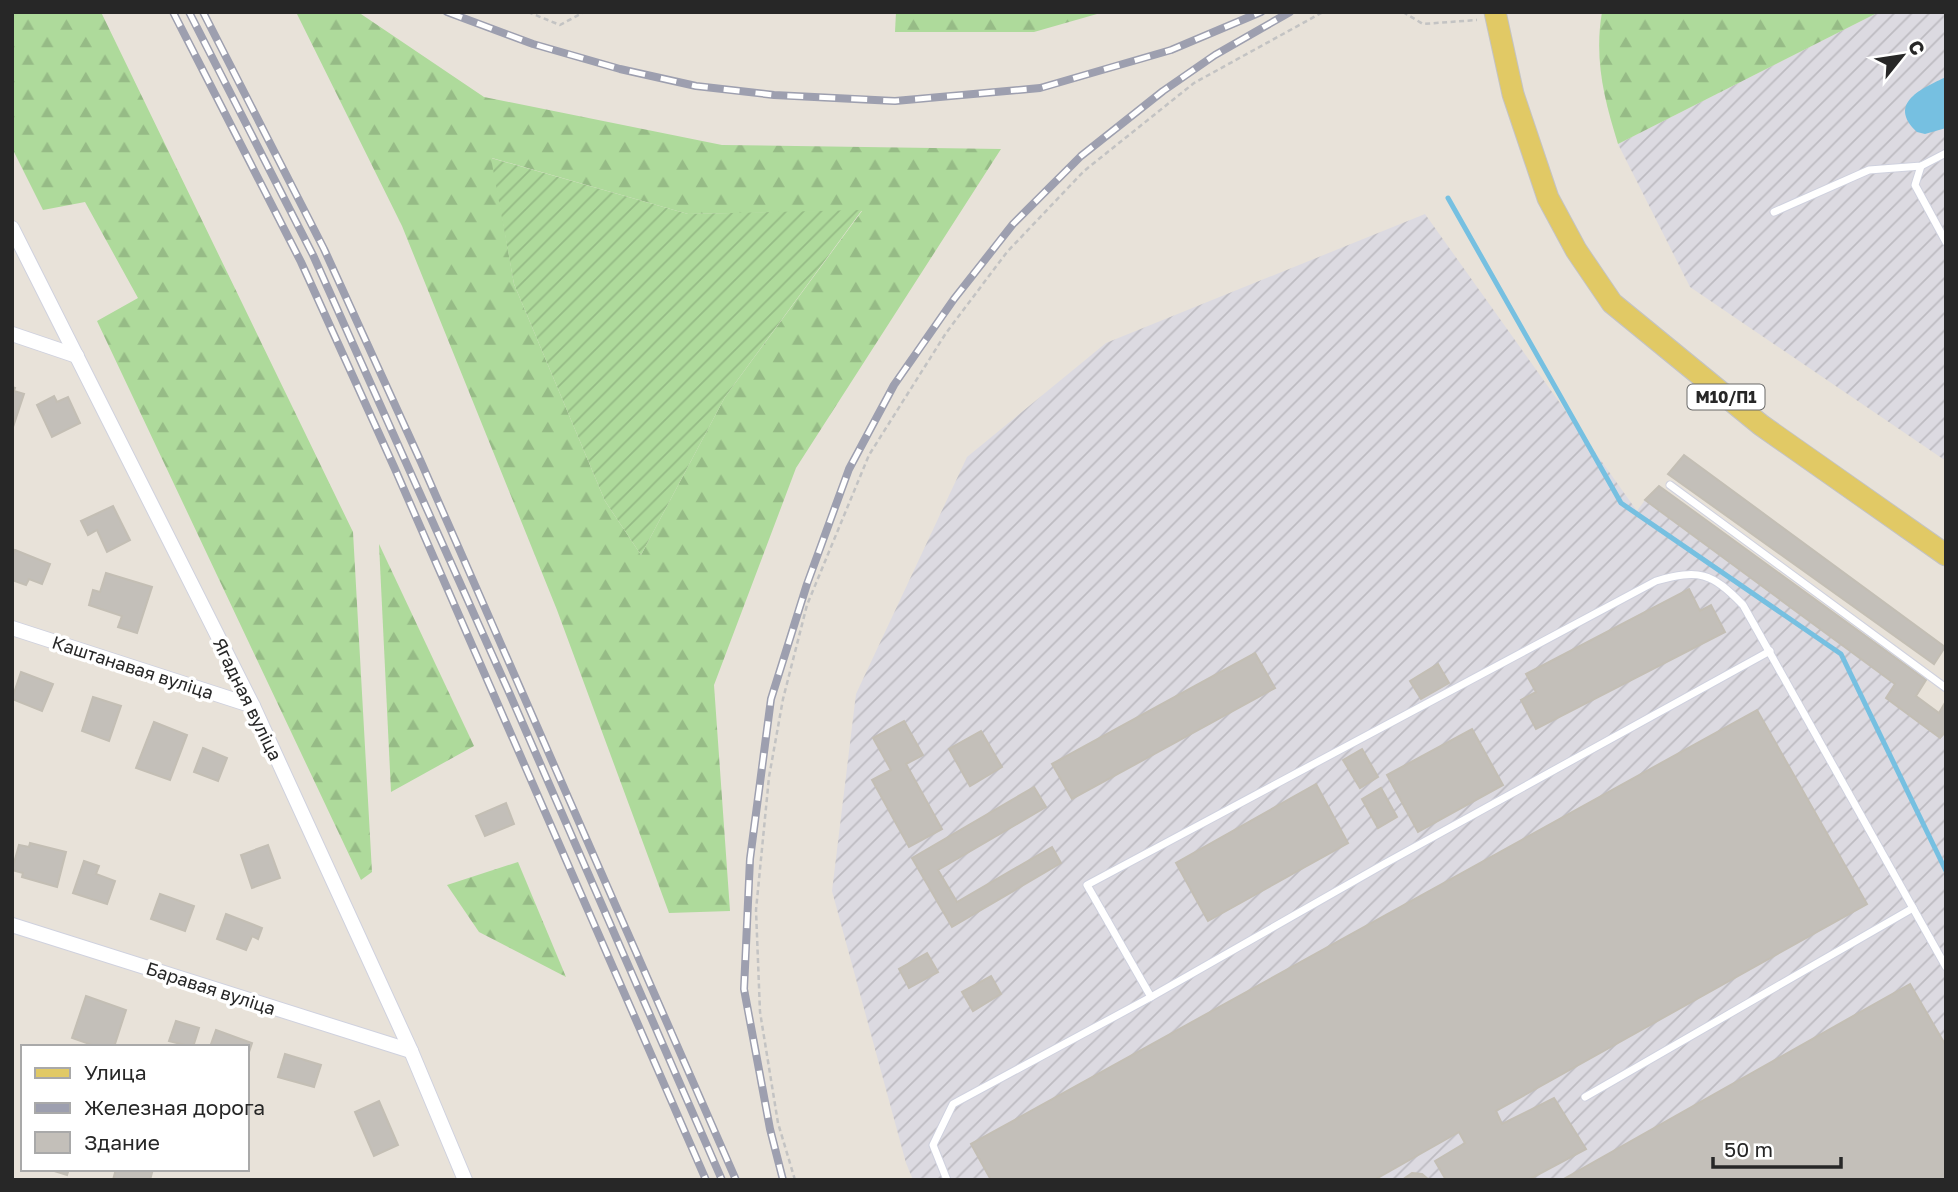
<svg xmlns="http://www.w3.org/2000/svg" width="1958" height="1192" viewBox="0 0 1958 1192" font-family="'Golos Text',sans-serif">
<style>
.industrial{fill:url(#industrial-furrows)}
.forest{fill:url(#forest-firs);fill-rule:evenodd}
.garden{fill:url(#garden-furrows)}
.water{fill:#76c0e1}
.lines{fill:none;stroke-linecap:round;stroke-linejoin:round}
.stream{stroke:#76c0e1;stroke-width:5}
.building{fill:#c3bfb9;stroke:#c3beb4;stroke-width:2}
.lane-casing{stroke:#cfd1de;stroke-width:9}
.street-casing{stroke:#cfd1de;stroke-width:16}
.primary-casing{stroke:#c3c3c3;stroke-width:23}
.path{stroke:#c3c3c3;stroke-width:2.5;stroke-dasharray:5 3.5;stroke-linecap:butt}
.lane{stroke:#fff;stroke-width:7}
.street{stroke:#fff;stroke-width:14}
.primary{stroke:#e1c965;stroke-width:21}
.rail-casing{stroke:#9d9faf;stroke-width:8}
.rail{stroke:#fff;stroke-width:5;stroke-dasharray:16;stroke-linecap:butt}
.labels{text-anchor:middle;dominant-baseline:central;stroke-width:7;stroke-linejoin:round;paint-order:stroke}
.shield{fill:#fff;stroke:#686868;stroke-width:2}
.shield-label{font-size:16px;font-weight:bold;fill:#272727}
.street-label{font-size:18px;fill:#272727;stroke:#fff}
</style>
<defs>
<pattern id="industrial-furrows" width="10" height="10" patternUnits="userSpaceOnUse" patternTransform="scale(1.75)"><rect width="10" height="10" fill="#dcdae1"/><path d="M-1 1l2-2M0 10L10 0M9 11l2-2" fill="none" stroke="#bdbbc1"/></pattern>
<pattern id="forest-firs" width="22" height="20" patternUnits="userSpaceOnUse" patternTransform="scale(1.75)"><rect width="22" height="20" fill="#aeda9b"/><path d="M5 1l3.5 6h-7zM16 11l3.5 6h-7z" fill="#96bb86"/></pattern>
<pattern id="garden-furrows" width="10" height="10" patternUnits="userSpaceOnUse" patternTransform="scale(1.75)"><rect width="10" height="10" fill="#aeda9b"/><path d="M-1 1l2-2M0 10L10 0M9 11l2-2" fill="none" stroke="#96bb86"/></pattern>
</defs>
<rect width="100%" height="100%" fill="#e8e2d9"/>
<g class="industrial">
<polygon points="1879,12 1946,12 1946,461 1690,287 1618,144"/>
<polygon points="1425,214 1637,511 1645,500 1895,684 1887,698 1939,738 1946,731 1946,1180 913,1180 906,1163 832,891 856,694 967,457 1106,343"/>
</g>
<g class="forest">
<polygon points="12,12 101,12 353,532 372,872 361,880 97,321 138,298 85,202 43,210 12,148"/>
<path d="M296 12H358L484 97 722 145 1001 149 796 468 714 685 730 911 669 913 557 610 402 226ZM492 158 688 214 862 211 725 397 641 555 605 501 514 284Z"/>
<polygon points="896,12 1104,12 1034,32 895,32"/>
<path d="M1602 12H1879L1618 144C1604 99 1594 59 1602 12Z"/>
<polygon points="379,544 474,746 391,792"/>
<polygon points="518,862 566,977 479,932 447,885"/>
</g>
<polygon class="garden" points="491,158 688,214 862,210 725,397 641,555 605,501 514,284"/>
<path class="water" d="M1946 77V128L1925 134 1917 132C1886 103 1923 88 1946 77Z"/>
<g class="lines">
<polyline class="stream" points="1448,198 1621,503 1841,654 1946,871"/>
</g>
<g class="building">
<polygon points="12,387 15,388 14,391 24,394 13,427"/>
<polygon points="54,396 57,402 68,397 80,423 52,437 37,405"/>
<polygon points="1684,455 1945,647 1934,664 1668,474"/>
<polygon points="1659,486 1926,680 1916,696 1939,713 1946,701 1946,731 1940,738 1886,698 1895,684 1645,500"/>
<polygon points="113,506 130,540 107,552 97,530 88,535 81,521"/>
<polygon points="15,550 50,564 42,584 29,579 26,585 12,580 12,557"/>
<polygon points="106,573 152,587 137,633 118,627 122,616 89,605 93,590 100,592"/>
<polygon points="1689,589 1700,611 1711,605 1725,632 1536,729 1521,700 1536,692 1526,674"/>
<polygon points="1255,653 1275,688 1072,799 1052,764"/>
<polygon points="1438,664 1449,683 1421,699 1410,681"/>
<polygon points="21,672 53,684 42,711 12,699"/>
<polygon points="93,697 121,706 109,741 82,731"/>
<polygon points="1757,710 1867,904 1496,1111 1502,1124 1554,1098 1586,1149 1528,1180 1446,1180 1435,1161 1465,1143 1459,1132 1374,1180 991,1180 971,1144"/>
<polygon points="904,721 923,755 906,764 942,829 909,847 872,780 891,770 873,738"/>
<polygon points="154,722 187,735 170,780 136,768"/>
<polygon points="1472,729 1503,785 1418,832 1387,775"/>
<polygon points="981,731 1002,767 970,786 949,749"/>
<polygon points="203,748 227,758 218,781 194,772"/>
<polygon points="1362,749 1378,777 1360,788 1343,760"/>
<polygon points="1316,784 1348,843 1208,921 1176,863"/>
<polygon points="1034,787 1046,807 938,870 957,902 1052,847 1061,863 952,927 912,858"/>
<polygon points="1381,788 1397,817 1378,828 1362,799"/>
<polygon points="506,803 514,824 485,836 476,816"/>
<polygon points="30,843 66,852 57,887 22,877 23,873 12,870 19,845 29,847"/>
<polygon points="268,845 280,878 252,888 241,855"/>
<polygon points="84,861 99,866 96,874 115,881 107,904 73,893"/>
<polygon points="160,894 194,906 185,931 151,919"/>
<polygon points="226,914 262,928 258,939 252,936 246,950 217,939"/>
<polygon points="927,953 938,972 909,988 899,969"/>
<polygon points="991,976 1001,994 973,1011 962,992"/>
<polygon points="1910,984 1946,1046 1946,1180 1562,1180"/>
<polygon points="86,996 126,1010 114,1047 98,1047 72,1038"/>
<polygon points="176,1021 199,1028 193,1047 169,1041"/>
<polygon points="216,1030 252,1043 247,1058 247,1047 210,1047"/>
<polygon points="285,1054 321,1065 314,1087 278,1077"/>
<polygon points="379,1101 398,1145 374,1156 355,1112"/>
<polygon points="48,1169 69,1169 67,1175"/>
<polygon points="116,1169 153,1169 150,1180 113,1180"/>
<polygon points="1412,1173 1422,1174 1429,1180 1402,1180"/>
</g>
<g class="lines">
<defs>
<g id="lane">
<polyline points="1921,166 1915,185 1946,242"/>
<polyline points="1774,212 1869,170 1921,166 1946,153"/>
<polyline points="1670,485 1946,688"/>
<path d="M1151 997 1087 885 1656 581C1699 569 1711 572 1743 605L1946 967"/>
<polyline points="1585,1097 1913,908"/>
<polyline points="947,1180 933,1145 953,1104 1151,997 1384,864 1770,651"/>
</g>
<g id="street">
<polyline points="12,228 253,706 411,1051 465,1180"/>
<polyline points="12,334 77,356"/>
<polyline points="12,628 253,706"/>
<polyline points="12,925 411,1051"/>
</g>
<polyline id="primary" points="1495,12 1513,94 1548,198 1576,250 1612,303 1761,425 1946,555"/>
</defs>
<use href="#lane" class="lane-casing"/>
<use href="#street" class="street-casing"/>
<use href="#primary" class="primary-casing"/>
<g class="path">
<polyline points="528,12 560,25 584,12"/>
<polyline points="1403,12 1423,24 1477,20"/>
<polyline points="795,1180 778,1123 760,1012 756,910 769,777 783,699 807,605 869,455 946,333 1007,252 1084,171 1194,83 1323,12"/>
</g>
<use href="#lane" class="lane"/>
<use href="#street" class="street"/>
<use href="#primary" class="primary"/>
<defs>
<g id="rail">
<polyline points="173,12 301,262 395,469 706,1180"/>
<polyline points="189,12 313,255 508,690 722,1180"/>
<polyline points="203,12 324,249 421,462 736,1180"/>
<polyline points="447,12 533,44 620,69 696,86 774,95 895,101 1040,88 1171,50 1261,12"/>
<polyline points="783,1180 770,1129 744,989 750,859 771,699 807,584 849,469 894,385 954,299 1013,224 1081,156 1163,91 1215,55 1290,12"/>
</g>
</defs>
<use href="#rail" class="rail-casing"/>
<use href="#rail" class="rail"/>
</g>
<g class="labels">
<rect class="shield" x="1687.5" y="384.5" width="77" height="25" rx="5"/>
<g class="shield-label">
<text x="1726" y="397">М10/П1</text>
</g>
<g class="street-label">
<text transform="translate(133 667) rotate(18)">Каштанавая вуліца</text>
<text transform="translate(248 699) rotate(64)">Ягадная вуліца</text>
<text transform="translate(211 988) rotate(18)">Баравая вуліца</text>
</g>
</g>
<rect width="1958" height="1192" fill="none" stroke="#272727" stroke-width="28"/>
<rect x="21" y="1045" width="228" height="126" fill="#ffffff" stroke="#a9a9a9" stroke-width="2"/>
<rect x="35" y="1068" width="35" height="10" fill="#e1c965" stroke="#a9a9a9" stroke-width="2"/>
<text x="84" y="1080" font-size="21" fill="#272727">Улица</text>
<rect x="35" y="1103" width="35" height="10" fill="#9d9faf" stroke="#a9a9a9" stroke-width="2"/>
<text x="84" y="1115" font-size="21" fill="#272727">Железная дорога</text>
<rect x="35" y="1132" width="35" height="21" fill="#c3bfb9" stroke="#a9a9a9" stroke-width="2"/>
<text x="84" y="1150" font-size="21" fill="#272727">Здание</text>
<g transform="translate(1902 56) rotate(60)" stroke="#ffffff" stroke-width="5" paint-order="stroke">
<path d="M0-5L12 26L0 18L-12 26Z" fill="#272727"/>
<text y="-10" font-size="19" font-weight="bold" text-anchor="middle" fill="#272727">С</text>
</g>
<path d="M1713 1157v10h128v-10" fill="none" stroke="#272727" stroke-width="3.5"/>
<text x="1724" y="1157" font-size="21" fill="#272727" stroke="#ffffff" stroke-width="5" paint-order="stroke">50 m</text>
</svg>
